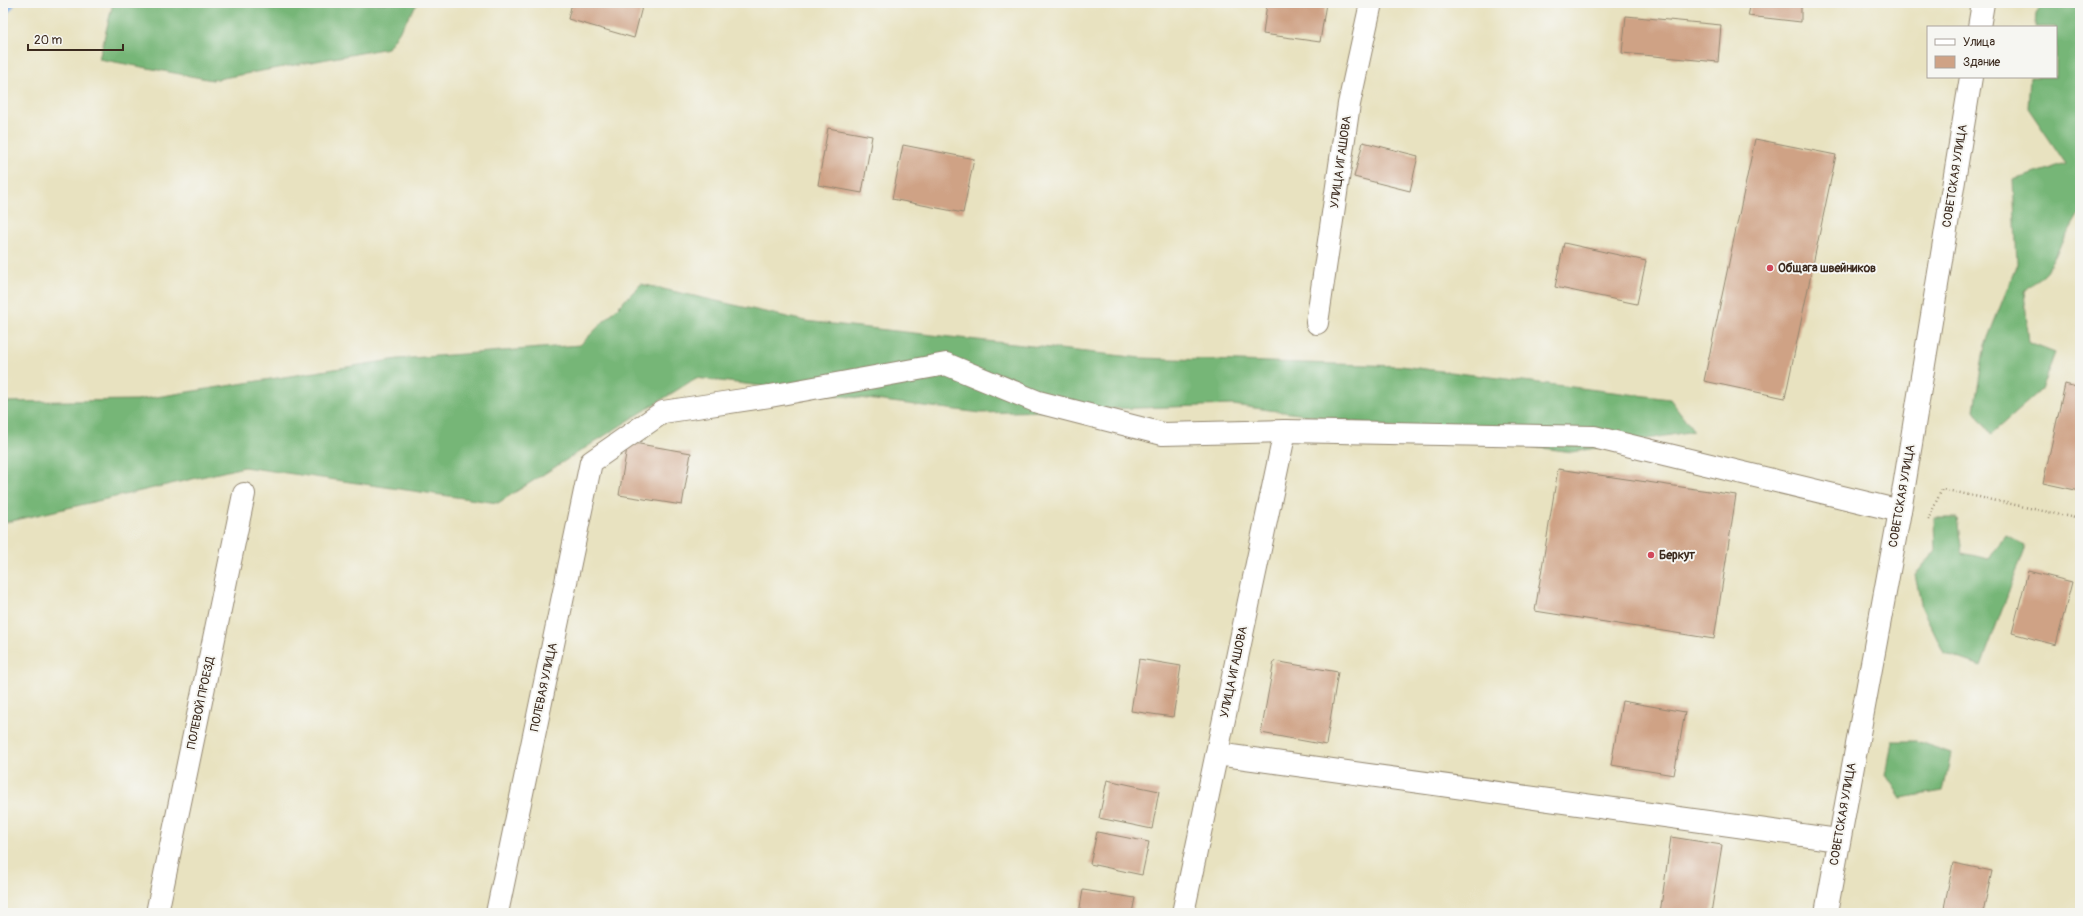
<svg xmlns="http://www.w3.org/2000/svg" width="2083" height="916" viewBox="0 0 2083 916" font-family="Pangolin,sans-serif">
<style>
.forest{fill:#76b677;stroke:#58704a}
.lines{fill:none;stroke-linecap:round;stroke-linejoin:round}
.stream{stroke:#78aae4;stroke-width:9}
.building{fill:#cfa285}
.minor-casing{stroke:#92866f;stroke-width:24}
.major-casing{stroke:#92866f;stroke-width:24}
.path{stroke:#92866f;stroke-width:2.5;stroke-dasharray:1 3;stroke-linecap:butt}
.minor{stroke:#fff;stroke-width:22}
.major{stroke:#fff;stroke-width:22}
.poi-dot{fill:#d1495b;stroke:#f6f6f2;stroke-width:1.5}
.labels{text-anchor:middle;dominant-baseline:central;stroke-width:4;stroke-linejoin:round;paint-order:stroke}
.street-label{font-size:12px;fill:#3b2a1e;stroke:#f6f6f2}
.poi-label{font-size:12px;font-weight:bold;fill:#3b2a1e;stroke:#f6f6f2;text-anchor:start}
</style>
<rect width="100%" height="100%" fill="#f6f6f2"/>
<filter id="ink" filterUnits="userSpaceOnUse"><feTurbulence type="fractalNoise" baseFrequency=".025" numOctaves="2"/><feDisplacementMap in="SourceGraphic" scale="8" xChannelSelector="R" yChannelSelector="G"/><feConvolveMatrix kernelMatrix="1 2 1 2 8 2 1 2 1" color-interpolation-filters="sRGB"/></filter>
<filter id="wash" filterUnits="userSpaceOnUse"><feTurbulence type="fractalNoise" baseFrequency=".012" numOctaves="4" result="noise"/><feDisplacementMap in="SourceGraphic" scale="16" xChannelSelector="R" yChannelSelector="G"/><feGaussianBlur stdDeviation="0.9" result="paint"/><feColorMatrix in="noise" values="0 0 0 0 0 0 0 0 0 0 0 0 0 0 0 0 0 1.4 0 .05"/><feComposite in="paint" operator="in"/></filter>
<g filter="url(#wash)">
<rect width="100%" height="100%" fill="#e8e2c0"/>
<g class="forest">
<polygon points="113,3 418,3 388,48 212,80 99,59"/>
<polygon points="2043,3 2080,3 2080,212 2046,271 2024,292 2029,343 2055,353 2041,390 1991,434 1974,410 1985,345 2017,264 2013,180 2066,164 2028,108 2030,77 2056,77 2056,27 2035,27 2036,13"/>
<polygon points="641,284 805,321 1141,358 1401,366 1670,399 1694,431 1572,452 1233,405 981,413 696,378 498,503 244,467 3,523 3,402 137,400 398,359 580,345"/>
<polygon points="1934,518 1957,518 1962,553 1989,559 2005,536 2026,546 1981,666 1944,653 1922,608 1915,575 1935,551"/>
<polygon points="1892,741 1916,741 1951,753 1943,791 1901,798 1886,775"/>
</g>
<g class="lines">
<polyline class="stream" points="3,13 11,3"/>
</g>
<g id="blocks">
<g class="building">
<polygon points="572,3 643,3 634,38 568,19"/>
<polygon points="1267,3 1326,3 1320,42 1263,34"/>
<polygon points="1751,3 1801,3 1801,22 1748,16"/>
<polygon points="1626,16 1721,25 1718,62 1622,53"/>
<polygon points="828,128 872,136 862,193 818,185"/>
<polygon points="1755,139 1836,155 1785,398 1704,381"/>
<polygon points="1363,142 1418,156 1410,191 1354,177"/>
<polygon points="903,145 974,159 963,213 892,199"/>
<polygon points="1564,243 1646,261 1637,304 1555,287"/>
<polygon points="2065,384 2080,388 2080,491 2043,483"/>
<polygon points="628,442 691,453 682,505 619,495"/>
<polygon points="1558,469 1736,495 1714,639 1535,611"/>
<polygon points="2028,571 2072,582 2056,645 2012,633"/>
<polygon points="1139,659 1181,666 1173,717 1131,711"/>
<polygon points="1274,661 1338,672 1326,745 1261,733"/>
<polygon points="1622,701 1685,712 1674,775 1611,765"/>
<polygon points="1107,780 1159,791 1152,829 1099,818"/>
<polygon points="1097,832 1149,842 1142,875 1090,864"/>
<polygon points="1671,837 1722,845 1711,913 1660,913"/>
<polygon points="1953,863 1992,871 1983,913 1943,913"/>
<polygon points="1083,890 1135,898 1132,913 1079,913"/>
</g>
</g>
</g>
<g filter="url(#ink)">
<use href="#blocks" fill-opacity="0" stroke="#92866f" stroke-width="1"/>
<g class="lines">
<defs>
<g id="minor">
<polyline points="1317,323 1349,104 1371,3"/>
<polyline points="1217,754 1838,840"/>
<polyline points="157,913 244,494"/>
<polyline points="497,913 591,462 663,412 770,396 946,364 1038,402 1163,434 1285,431 1594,437 1900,511"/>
<polyline points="1183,913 1285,431"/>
</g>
<g id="major">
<polyline points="1979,27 1983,3"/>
<polyline points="1826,913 1900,511 1971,77"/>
</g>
</defs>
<use href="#minor" class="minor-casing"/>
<use href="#major" class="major-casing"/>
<polyline class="path" points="1928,520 1942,489 2080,519"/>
<use href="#minor" class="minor"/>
<use href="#major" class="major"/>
</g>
</g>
<g class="poi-dot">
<circle cx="1770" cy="268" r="4"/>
<circle cx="1651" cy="555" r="4"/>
</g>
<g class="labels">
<g class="street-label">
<text transform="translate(1341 162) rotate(-82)">УЛИЦА ИГАШОВА</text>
<text transform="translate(1955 176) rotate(-81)">СОВЕТСКАЯ УЛИЦА</text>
<text transform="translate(1902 496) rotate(-80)">СОВЕТСКАЯ УЛИЦА</text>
<text transform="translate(1234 672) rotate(-78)">УЛИЦА ИГАШОВА</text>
<text transform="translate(544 687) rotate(-78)">ПОЛЕВАЯ УЛИЦА</text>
<text transform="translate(201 703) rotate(-78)">ПОЛЕВОЙ ПРОЕЗД</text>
<text transform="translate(1843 814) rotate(-80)">СОВЕТСКАЯ УЛИЦА</text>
</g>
<g class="poi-label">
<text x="1778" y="268">Общага швейников</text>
<text x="1659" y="555">Беркут</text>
</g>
</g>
<rect width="2083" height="916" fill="none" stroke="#f6f6f2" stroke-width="16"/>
<rect x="1927" y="26" width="130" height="52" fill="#f6f6f2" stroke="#aba49d"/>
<rect x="1935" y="39" width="20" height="6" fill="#ffffff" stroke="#aba49d"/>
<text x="1963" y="46" font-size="12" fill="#3b2a1e">Улица</text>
<rect x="1935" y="56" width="20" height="12" fill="#cfa285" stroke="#aba49d"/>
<text x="1963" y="66" font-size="12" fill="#3b2a1e">Здание</text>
<path d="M28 44v6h95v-6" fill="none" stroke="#3b2a1e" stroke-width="2"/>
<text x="34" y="44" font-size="12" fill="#3b2a1e" stroke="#f6f6f2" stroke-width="3" paint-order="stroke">20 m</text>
</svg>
